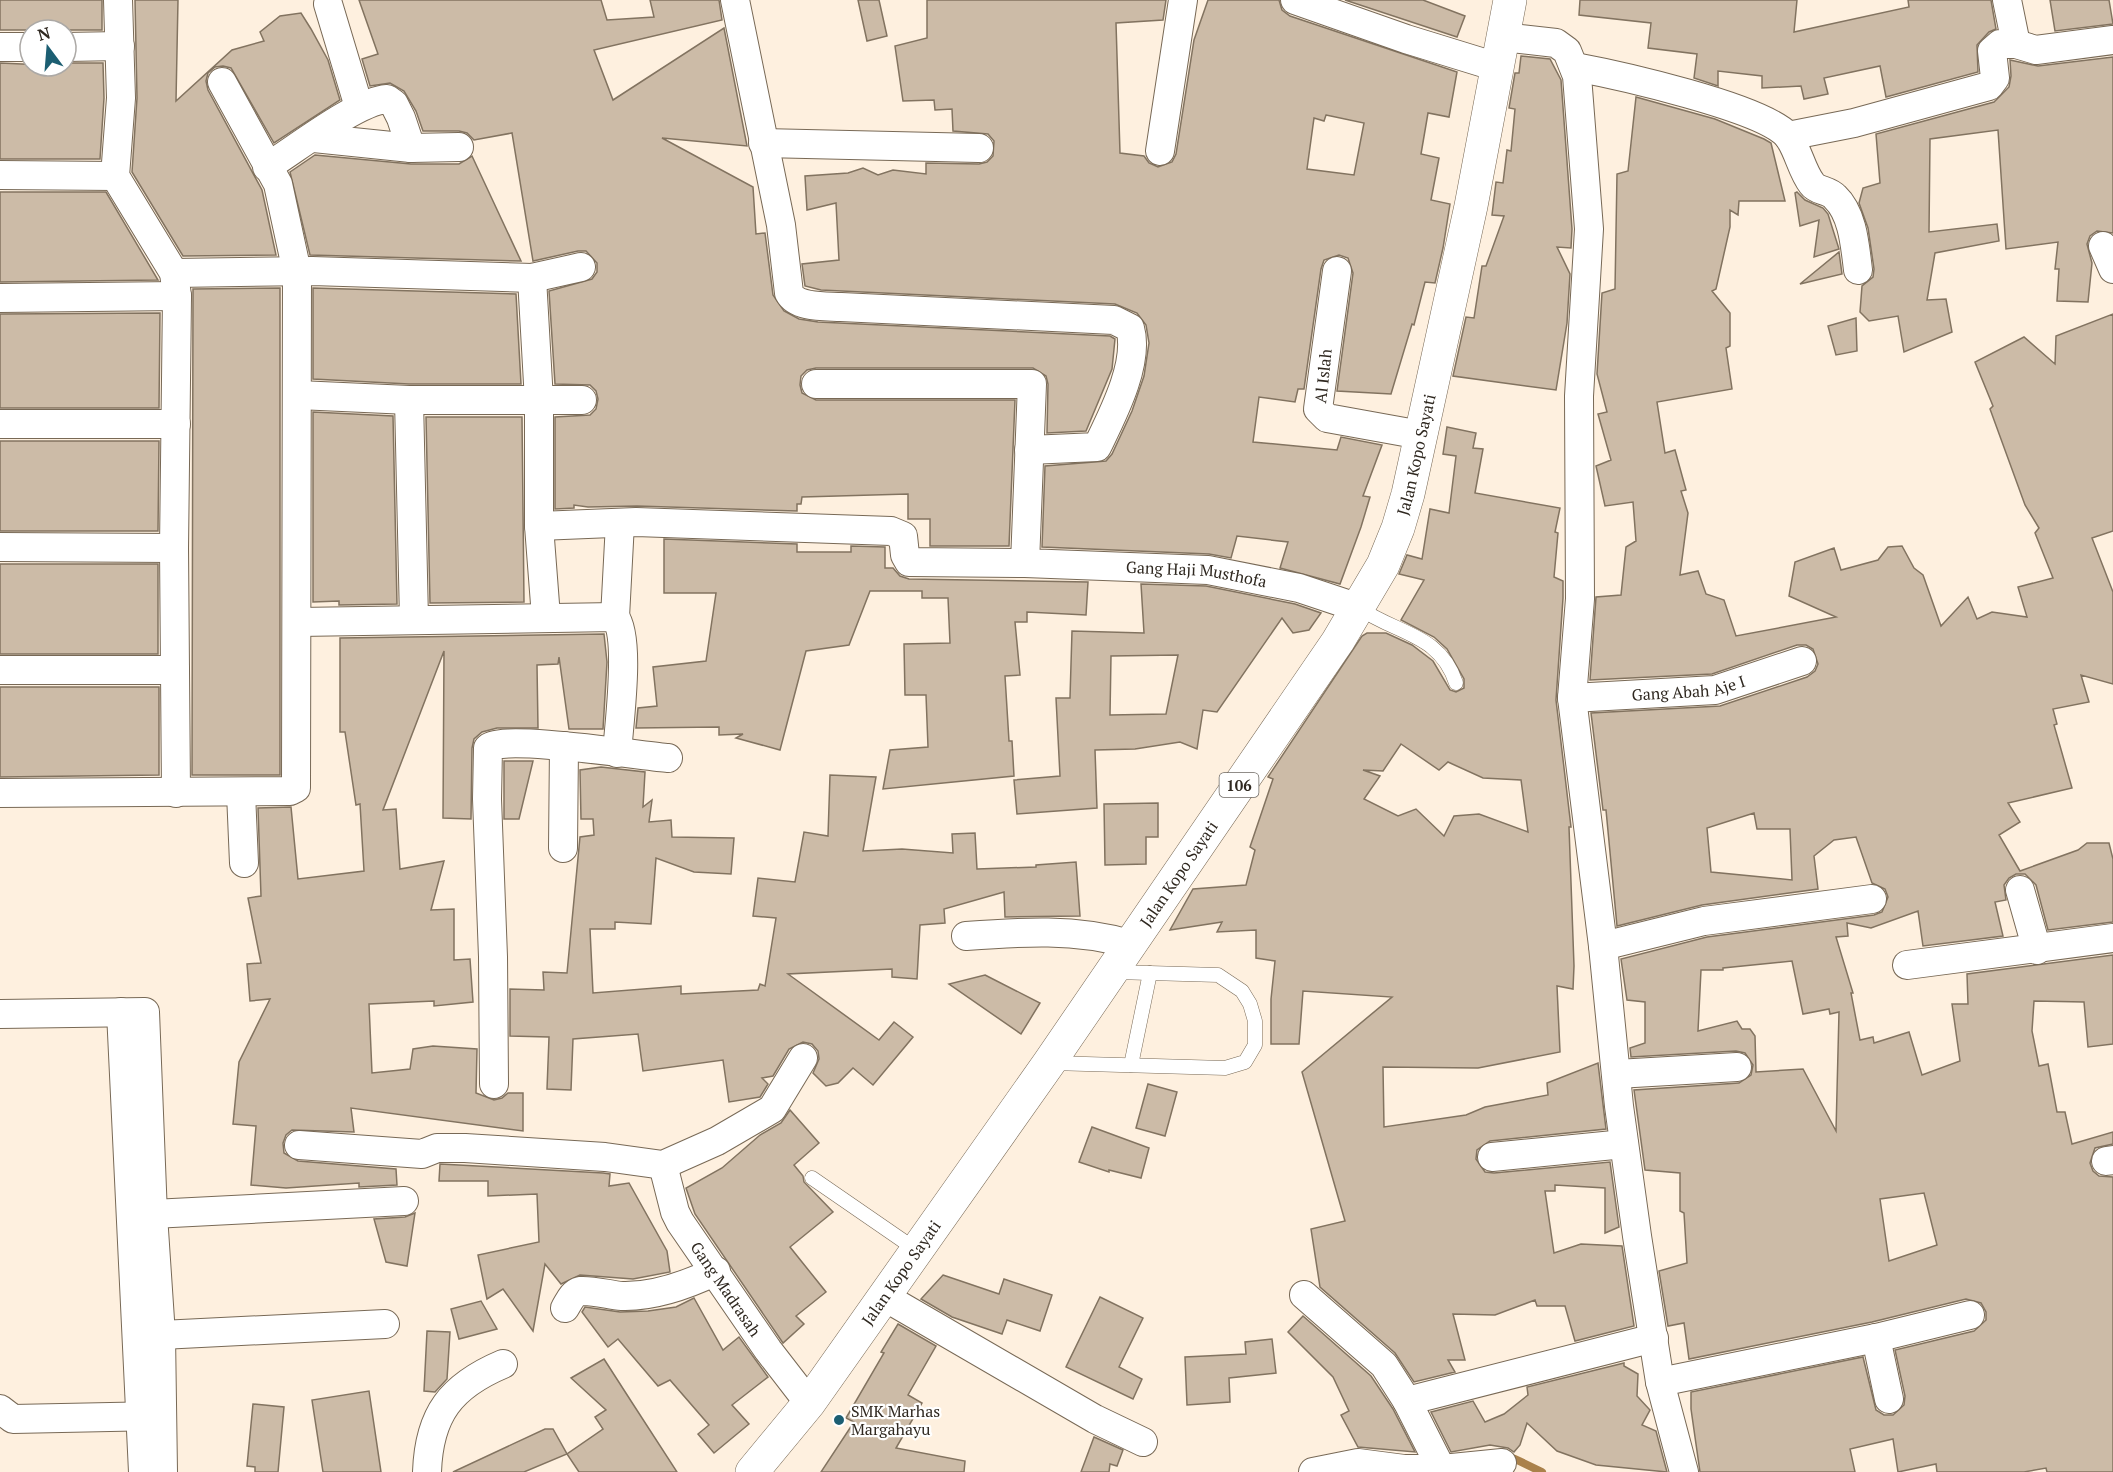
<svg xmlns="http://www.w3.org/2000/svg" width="2113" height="1472" viewBox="0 0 2113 1472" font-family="'PT Serif',serif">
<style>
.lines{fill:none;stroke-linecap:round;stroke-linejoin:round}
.stream{stroke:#aa814b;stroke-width:8}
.building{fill:#ccbba7;stroke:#827360;stroke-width:1.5;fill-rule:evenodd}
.service-casing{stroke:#786956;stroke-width:15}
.minor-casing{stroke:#786956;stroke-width:30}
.primary-casing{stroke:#786956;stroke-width:34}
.service{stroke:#fff;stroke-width:14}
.minor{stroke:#fff;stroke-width:28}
.primary{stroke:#fff;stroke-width:33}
.poi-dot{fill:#1c5e72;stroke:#fff;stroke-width:2}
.labels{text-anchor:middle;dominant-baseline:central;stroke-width:4.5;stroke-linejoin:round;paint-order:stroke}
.shield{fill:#fff;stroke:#6d6863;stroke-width:1.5}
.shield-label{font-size:15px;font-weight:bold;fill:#2f2820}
.street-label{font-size:16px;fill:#2f2820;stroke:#fff}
.poi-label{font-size:16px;fill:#2f2820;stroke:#fff;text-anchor:start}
</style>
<rect width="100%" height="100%" fill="#fef0df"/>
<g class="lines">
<polyline class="stream" points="1515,1459 1542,1472"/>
</g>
<g class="building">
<rect x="0" y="0" width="102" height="30"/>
<polygon points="135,0 178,0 176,101 232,50 264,41 260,32 280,16 301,13 311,29 328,60 340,100 274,143 231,68 223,66 215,67 208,73 206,81 208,90 262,190 276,255 183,256 132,172 137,98"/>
<polygon points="359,0 601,0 607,20 654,17 650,0 719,0 722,20 594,50 613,100 724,28 747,146 662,138 753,187 756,234 765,233 773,295 784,311 799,319 818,322 1110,336 1115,339 1112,369 1086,431 1047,433 1048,384 1046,376 1033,368 816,368 807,370 801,376 800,385 802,393 816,400 1015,400 1009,546 930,546 930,519 908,519 908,494 802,497 801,504 797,504 797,511 637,506 588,507 574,505 574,508 555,509 555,417 590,415 596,409 598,399 596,391 590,385 555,384 549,291 592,279 597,272 597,263 586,251 578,251 533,261 512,133 474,140 467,133 459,131 423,131 416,111 404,91 390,83 370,86 362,59 378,54"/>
<polygon points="858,0 879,0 887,36 867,41"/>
<path d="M927 0H1166L1163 20 1116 23 1120 153 1144 156 1149 163 1158 167 1172 162 1176 154 1194 40 1208 0H1279L1282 10 1290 16 1457 72 1449 117 1428 113 1421 154 1439 158 1431 200 1450 204 1443 248 1435 283 1425 282 1414 325 1412 324 1391 394 1337 391 1353 273 1348 258 1339 255 1324 260 1321 269 1304 389H1298L1295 402 1259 397 1253 442 1337 450 1341 437 1382 445 1363 496 1370 497 1361 527 1340 584 1280 568 1288 542 1237 536 1231 558 1209 554 1042 547 1045 466 1106 461 1112 454 1132 411 1144 376 1149 343 1146 325 1137 313 1115 304 821 290 805 286 802 264 839 260 836 203 807 210 805 176 848 173 863 168 878 175 893 170 926 174V163L979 164 987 162 993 156 994 141 988 134 953 131 952 109 935 110 934 100 903 101 895 46 927 38ZM1326 115 1364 123 1354 175 1307 169 1314 118 1324 121Z"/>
<polygon points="1345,0 1423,0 1465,16 1457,37"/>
<polygon points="1580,0 1797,0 1794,32 1909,7 1908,0 1991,0 1996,29 1989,32 1977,45 1978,72 1886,97 1880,66 1824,78 1828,94 1804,99 1801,86 1762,88 1762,76 1718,71 1718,86 1694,78 1697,54 1648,48 1651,23 1579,15"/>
<polygon points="2050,0 2109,0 2113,24 2055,31"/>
<polygon points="1521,56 1550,59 1561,80 1572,229 1571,248 1557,247 1570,274 1567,323 1556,390 1453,376 1466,317 1474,318 1482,266 1486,266 1504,216 1492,215 1496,182 1503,183 1507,150 1511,151 1515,109 1509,108 1515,73 1519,73"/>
<polygon points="2113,57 2113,233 2097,231 2090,236 2087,244 2092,263 2088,302 2057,301 2059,269 2055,269 2058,242 2006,249 1998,130 1930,139 1929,232 1997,224 1999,241 1935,253 1927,300 1946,299 1952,332 1904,352 1898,316 1869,321 1860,312 1862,286 1873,277 1874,269 1868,228 1859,203 1863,188 1880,183 1876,134 1994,102 2009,87 2011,76 2010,60 2038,66"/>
<polygon points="0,63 66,66 66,63 103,63 104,98 100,159 0,159"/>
<path d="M1636 97 1715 119 1764 139 1771 143 1785 201H1739L1738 215 1730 210V227L1716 289 1712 291 1730 313V346L1726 348 1732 389 1657 402 1665 453 1675 450 1686 490 1681 491 1688 513 1680 575 1698 571 1706 594 1724 600 1736 636 1836 617 1789 596 1795 562 1834 548 1841 570 1878 560 1888 547 1902 546 1914 568 1923 575 1941 626 1968 597 1977 619 1992 612 2027 617 2018 587 2053 578 2035 533 2039 528 2025 505 1990 409 1993 406 1975 362 2024 337 2055 364 2056 336 2113 314V531L2092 538 2113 592V684L2081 675 2089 702 2053 709 2057 724 2054 725 2072 788 2008 803 2020 822 1999 835 2020 871 2078 850 2087 843H2109L2113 859V922L2048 930 2036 885 2025 874H2016L2009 878 2004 885 2006 900 1995 902 2003 936 1923 946 1918 911 1871 928 1847 923 1848 936 1836 937 1853 993H1851L1860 1040 1873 1037 1874 1043 1909 1032 1922 1075 1960 1061 1952 1004H1968L1967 974 2113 955V1044L2088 1047 2084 1002 2034 1001 2032 1031 2039 1066 2048 1064 2057 1112H2065L2072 1144 2113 1132V1144L2095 1148 2090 1163 2093 1171 2099 1176 2113 1177V1472H2047L2046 1468 2024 1472H1937L1936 1464 1898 1472 1893 1439 1850 1449 1855 1472H1700L1691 1409V1392L1863 1357 1876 1410 1884 1415H1893L1904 1405 1905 1396 1895 1350 1974 1331 1986 1320V1312L1981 1303 1966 1299 1872 1322 1689 1359 1684 1323 1668 1326 1659 1271 1687 1263 1684 1213 1680 1211V1173L1645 1170 1634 1090 1739 1083 1751 1075 1753 1065 1745 1053 1736 1051 1631 1057 1630 1048 1645 1043V1002L1627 1000 1621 959 1707 937 1874 915 1882 912 1888 897 1885 889 1872 883 1856 837 1834 840 1814 856 1818 889 1702 905 1617 926 1606 810H1603L1591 713 1720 706 1807 677 1815 671 1818 664 1813 649 1806 645H1797L1712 674 1590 680 1596 597 1621 595 1626 547 1636 541 1633 502 1605 506 1596 466 1611 460 1598 414 1607 412 1597 374 1602 293 1615 289 1617 174 1628 171ZM1754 813 1757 829H1790L1792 880 1711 872 1707 828ZM1792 961 1803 1014 1829 1009 1830 1014 1839 1012 1836 1131 1803 1069 1756 1072 1755 1036 1750 1029H1742L1737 1021 1698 1031 1701 970H1723V968ZM1924 1193 1937 1245 1889 1261 1880 1199Z"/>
<polygon points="315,155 411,164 459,164 472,156 521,261 310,255 290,172"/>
<polygon points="0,192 106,192 158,280 0,282"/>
<polygon points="1797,192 1805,200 1823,208 1828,214 1839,249 1814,257 1819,220 1800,226 1795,193"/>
<polygon points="1839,252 1842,274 1800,284"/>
<polygon points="280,288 280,775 192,775 193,289"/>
<polygon points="313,288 516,294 521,384 409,384 313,379"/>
<polygon points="160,313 159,408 0,408 0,314"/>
<polygon points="1856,318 1857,351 1836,355 1828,326"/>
<polygon points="313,412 393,416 397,604 339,605 339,601 313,602"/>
<polygon points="426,417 522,417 524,602 430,603"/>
<path d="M1447 427 1476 433 1473 448 1483 449 1475 493 1560 508 1555 532 1558 533 1554 577 1563 581V598L1556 700 1571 827H1569L1574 966 1573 989 1557 986 1560 1052 1478 1068 1383 1067 1384 1127 1466 1115 1485 1107 1548 1095 1547 1083 1598 1063 1606 1129 1490 1141 1477 1150 1476 1159 1485 1172 1494 1173 1610 1162 1619 1227 1605 1233V1188L1555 1185V1191H1545L1554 1253 1581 1244 1622 1246 1634 1326 1575 1341 1565 1306H1537L1535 1300 1495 1315 1453 1314 1465 1360H1448L1455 1372 1414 1382 1395 1353 1320 1287 1311 1229 1345 1221 1302 1072 1392 997 1303 991 1299 1044H1271V999L1275 961 1256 958V930L1217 932 1222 922 1170 930 1193 889 1246 885 1255 850 1250 847 1273 779 1268 777 1362 636 1367 633H1386L1412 645 1433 661 1450 690 1456 692 1464 688V679L1447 649 1434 637 1401 620 1424 580 1399 574 1407 555 1422 559 1430 509 1449 513 1456 456 1443 454ZM1401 744 1439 770 1448 762 1483 778 1521 780 1528 832 1479 814 1454 816 1444 836 1416 809 1398 816 1364 799 1380 776 1363 770 1383 771Z"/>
<polygon points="0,441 159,441 158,531 0,531"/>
<polygon points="664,539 797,544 797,552 851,552 851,546 885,547 885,568 893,568 900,576 909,579 1088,582 1086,615 1027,612 1027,622 1015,622 1020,675 1005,676 1009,741 1012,741 1014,776 883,789 890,750 928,747 926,695 905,695 904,644 950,643 948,598 922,598 922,591 870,591 849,645 806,651 780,750 736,738 743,734 719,735 719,727 636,728 638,708 657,706 653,667 706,661 716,593 664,593"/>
<rect x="0" y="564" width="158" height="90"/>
<path d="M1141 584 1206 586 1295 604 1321 613 1309 630 1293 633 1282 618 1217 712 1203 710 1197 749 1180 742 1135 749 1095 750 1097 808 1017 814 1014 780 1060 776 1056 698H1070L1072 631 1144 633ZM1178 655 1166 714 1110 715 1111 656Z"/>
<polygon points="604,634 607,662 603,729 569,729 559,657 558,664 537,665 538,728 497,728 482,732 474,739 472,748 471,819 443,818 444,651 383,810 396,809 400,869 444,861 431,910 454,909 454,960 470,959 473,1002 434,1006 434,1001 369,1004 372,1073 410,1069 413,1049 433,1046 477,1049 476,1093 494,1100 502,1098 508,1093 523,1093 523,1131 351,1108 354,1132 292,1130 286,1135 283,1143 284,1153 298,1161 396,1169 397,1185 359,1187 359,1183 286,1188 251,1185 256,1126 233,1124 239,1062 270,999 250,1001 247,964 261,963 248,898 261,896 258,808 291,807 298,879 364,871 360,804 356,805 345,732 340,732 340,638"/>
<polygon points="0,687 159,687 159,775 0,777"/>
<polygon points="504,761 533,761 519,819 504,819"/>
<polygon points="601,767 645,772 643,807 652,800 649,822 671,820 672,837 734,838 731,874 694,872 656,858 651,924 615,922 615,929 590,929 593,993 681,986 681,994 758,990 760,984 765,986 776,918 753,916 758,878 795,882 804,832 828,836 830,775 876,777 863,851 902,849 953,853 952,834 975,833 977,869 1036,867 1036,865 1076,862 1080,916 1005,917 1004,892 944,909 945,923 920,925 917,979 892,977 892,969 788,974 879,1040 894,1022 913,1037 873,1085 853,1068 838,1083 826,1086 813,1073 819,1059 818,1051 812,1044 803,1042 789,1049 773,1076 762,1078 768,1084 760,1097 729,1102 723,1060 643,1071 638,1034 573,1039 571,1090 547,1089 549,1037 510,1036 510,989 544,990 543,972 567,973 580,837 594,835 593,819 581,819 580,770"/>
<polygon points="1158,803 1158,837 1146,837 1146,864 1105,865 1104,804"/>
<polygon points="985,975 1040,1003 1021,1034 949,984"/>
<polygon points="1148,1084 1177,1092 1165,1136 1136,1128"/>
<polygon points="790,1110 819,1143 794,1165 803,1176 804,1182 833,1212 790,1247 826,1292 796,1316 804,1324 783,1343 695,1214 686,1188 722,1168 760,1135 781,1123"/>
<polygon points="1092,1127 1149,1148 1141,1178 1109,1170 1109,1172 1079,1162"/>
<polygon points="440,1164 603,1173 610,1174 609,1186 629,1183 667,1251 670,1272 633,1279 580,1275 561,1284 545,1264 533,1331 503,1289 487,1299 478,1255 539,1242 537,1194 488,1196 488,1181 439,1181"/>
<polygon points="415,1213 407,1266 386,1262 374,1219 405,1217"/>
<polygon points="943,1275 999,1294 1004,1279 1052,1295 1040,1331 1007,1320 1002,1334 952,1317 921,1299"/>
<polygon points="1100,1297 1143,1318 1119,1367 1142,1379 1133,1399 1066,1367"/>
<polygon points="694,1298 723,1350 739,1337 768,1377 732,1405 749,1424 714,1453 698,1434 709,1425 670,1380 658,1386 618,1339 608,1347 582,1312 585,1307 620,1312 648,1311 676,1307"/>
<polygon points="481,1301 497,1329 459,1339 451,1309"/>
<polygon points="1303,1316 1371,1376 1393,1409 1415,1452 1358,1447 1341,1415 1349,1411 1333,1377 1288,1332"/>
<polygon points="898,1324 936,1346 908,1395 922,1403 896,1448 965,1461 964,1472 821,1472 854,1422 846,1418 884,1353 881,1352"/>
<polygon points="427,1331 450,1332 447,1379 435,1392 424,1391"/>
<polygon points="1272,1339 1276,1373 1229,1378 1230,1402 1187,1405 1185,1357 1246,1354 1245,1342"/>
<polygon points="604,1359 631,1401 677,1472 579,1472 567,1454 603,1429 595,1417 606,1410 571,1378"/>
<polygon points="1624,1363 1624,1366 1638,1374 1637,1396 1650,1410 1642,1425 1656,1431 1667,1472 1596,1465 1557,1451 1527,1423 1520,1445 1514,1452 1508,1448 1490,1445 1451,1452 1431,1412 1473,1401 1485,1422 1504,1414 1528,1395 1527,1387"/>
<polygon points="369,1391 381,1472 323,1472 312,1400"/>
<polygon points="253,1404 284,1407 278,1472 255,1472 255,1467 247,1466"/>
<polygon points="545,1429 553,1429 567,1454 524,1472 453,1472"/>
<polygon points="1094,1437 1123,1450 1117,1466 1110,1464 1109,1472 1081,1472"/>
</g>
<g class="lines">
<defs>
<g id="service">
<path d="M1359 608C1399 635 1440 634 1456 683"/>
<polyline points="1051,1063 1225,1068 1245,1062 1255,1045 1255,1021 1250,1004 1242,991 1218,975 1115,972"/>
<polyline points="1131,1065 1150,973"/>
<polyline points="812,1178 915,1249"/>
</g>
<g id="minor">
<polyline points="118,0 121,98 115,176 174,273 177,296 174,548 176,793"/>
<path d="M735 0 781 225 789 293C797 308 825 306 841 307L1114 320 1130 328C1140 363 1112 416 1097 447L1029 450"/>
<polyline points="1295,0 1406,39 1497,67"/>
<polyline points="328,4 359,107"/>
<polyline points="1503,37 1556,43 1567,51 1577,76 1589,229 1579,396 1580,599 1572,698 1603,946 1619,1106 1637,1236 1660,1382 1684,1472"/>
<polyline points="2016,44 2036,50 2113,40"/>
<polyline points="0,47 30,47"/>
<polyline points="66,47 120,46"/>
<path d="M1575 67C1618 75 1761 107 1787 135 1798 148 1801 170 1812 184 1817 191 1829 190 1835 197 1853 214 1855 246 1858 270"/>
<polyline points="1788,136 1854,123 1989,86 1995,78 1992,51 2000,44 2016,44 2007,0"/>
<polyline points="314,138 411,148 459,147"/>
<polyline points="763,143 979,148"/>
<polyline points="1160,151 1183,0"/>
<path d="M267 167C296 149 357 101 387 99L394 104 401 118 411 148"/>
<polyline points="0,175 115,176"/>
<polyline points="2103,246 2113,269"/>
<polyline points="1337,271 1318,409 1327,418 1421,435"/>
<polyline points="174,273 312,271 532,278 581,267"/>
<polyline points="532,278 539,401 539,526 546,617"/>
<polyline points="0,298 177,296"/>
<path id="s1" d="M816 384H1032L1025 563 1208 570 1299 588 1359 608"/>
<polyline points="298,395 409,400 582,400"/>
<polyline points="409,400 414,619"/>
<polyline points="0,424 176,424"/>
<polyline points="539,526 636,522 891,531 903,536 905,555 909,562 1025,563"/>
<polyline points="0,547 174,548"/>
<polyline points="615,617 620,523"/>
<path d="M298 622 615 617C631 638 619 723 617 753"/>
<polyline points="0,670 175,670"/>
<path id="s2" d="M1572 698 1715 690 1802 661"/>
<polyline points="0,793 290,791 296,788 297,272 278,184 222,82"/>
<polyline points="241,793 244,863"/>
<polyline points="563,848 564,746"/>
<polyline points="2020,890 2037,950"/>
<path d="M966 936C1021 932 1076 928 1129 944"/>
<polyline points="1603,946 1704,921 1872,899"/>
<polyline points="1907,965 2113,938"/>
<polyline points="121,1012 143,1472"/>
<polyline points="0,1014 145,1012 153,1215 161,1335 163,1472"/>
<polyline points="1617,1074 1737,1067"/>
<path d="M494 1084 493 957 487 799 488 748C500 734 643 756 668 758"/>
<polyline points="299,1145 422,1154 437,1148 465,1148 605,1157 663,1165 717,1141 772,1109 803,1058"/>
<polyline points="1492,1157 1624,1144"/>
<polyline points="2106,1161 2113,1160"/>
<path id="s3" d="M663 1165 675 1212 680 1222 768 1350 809 1403"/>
<polyline points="133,1215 404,1201"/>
<polyline points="1304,1295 1384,1365 1407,1401 1443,1472"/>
<polyline points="883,1296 1095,1419 1143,1442"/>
<path d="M565 1308C569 1302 572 1293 580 1291 594 1290 609 1295 622 1296 655 1297 687 1285 716 1271"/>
<polyline points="161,1335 385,1324"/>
<polyline points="1876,1338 1889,1399"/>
<polyline points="1660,1382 1876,1338 1970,1315"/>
<polyline points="1407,1401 1654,1338"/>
<polyline points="0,1409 13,1419 159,1416"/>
<path d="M427 1472C429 1414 451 1386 503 1364"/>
<polyline points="1313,1472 1358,1463 1404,1469 1442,1469 1502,1463"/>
</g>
<g id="primary">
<path id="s4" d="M752 1472 809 1403 1049 1063 1338 641 1383 565 1398 528 1408 494 1471 206 1510 0"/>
</g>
</defs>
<use href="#service" class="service-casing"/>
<use href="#minor" class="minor-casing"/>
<use href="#primary" class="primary-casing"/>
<use href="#service" class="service"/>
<use href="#minor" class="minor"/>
<use href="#primary" class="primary"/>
</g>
<circle class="poi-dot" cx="839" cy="1420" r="6"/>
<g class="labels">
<rect class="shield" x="1219.5" y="773" width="39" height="24" rx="4.5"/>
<g class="shield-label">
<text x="1239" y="785">106</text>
</g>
<g class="street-label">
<text transform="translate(1323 376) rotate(-84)">Al Islah</text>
<text stroke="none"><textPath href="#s4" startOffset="1221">Jalan Kopo Sayati</textPath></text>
<text stroke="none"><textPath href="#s1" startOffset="567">Gang Haji Musthofa</textPath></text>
<text stroke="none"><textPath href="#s2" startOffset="117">Gang Abah Aje I</textPath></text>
<text stroke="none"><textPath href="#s4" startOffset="735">Jalan Kopo Sayati</textPath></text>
<text stroke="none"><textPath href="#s4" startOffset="249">Jalan Kopo Sayati</textPath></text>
<text stroke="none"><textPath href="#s3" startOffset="141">Gang Madrasah</textPath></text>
</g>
<g class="poi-label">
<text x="851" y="1411">SMK Marhas<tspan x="851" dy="18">Margahayu</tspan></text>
</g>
</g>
<g transform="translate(48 48) rotate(344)"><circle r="28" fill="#ffffff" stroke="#aca9a6" stroke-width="1.5"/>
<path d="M0-4.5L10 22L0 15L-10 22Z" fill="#1c5e72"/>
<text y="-9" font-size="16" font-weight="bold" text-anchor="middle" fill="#2f2820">N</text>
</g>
</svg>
